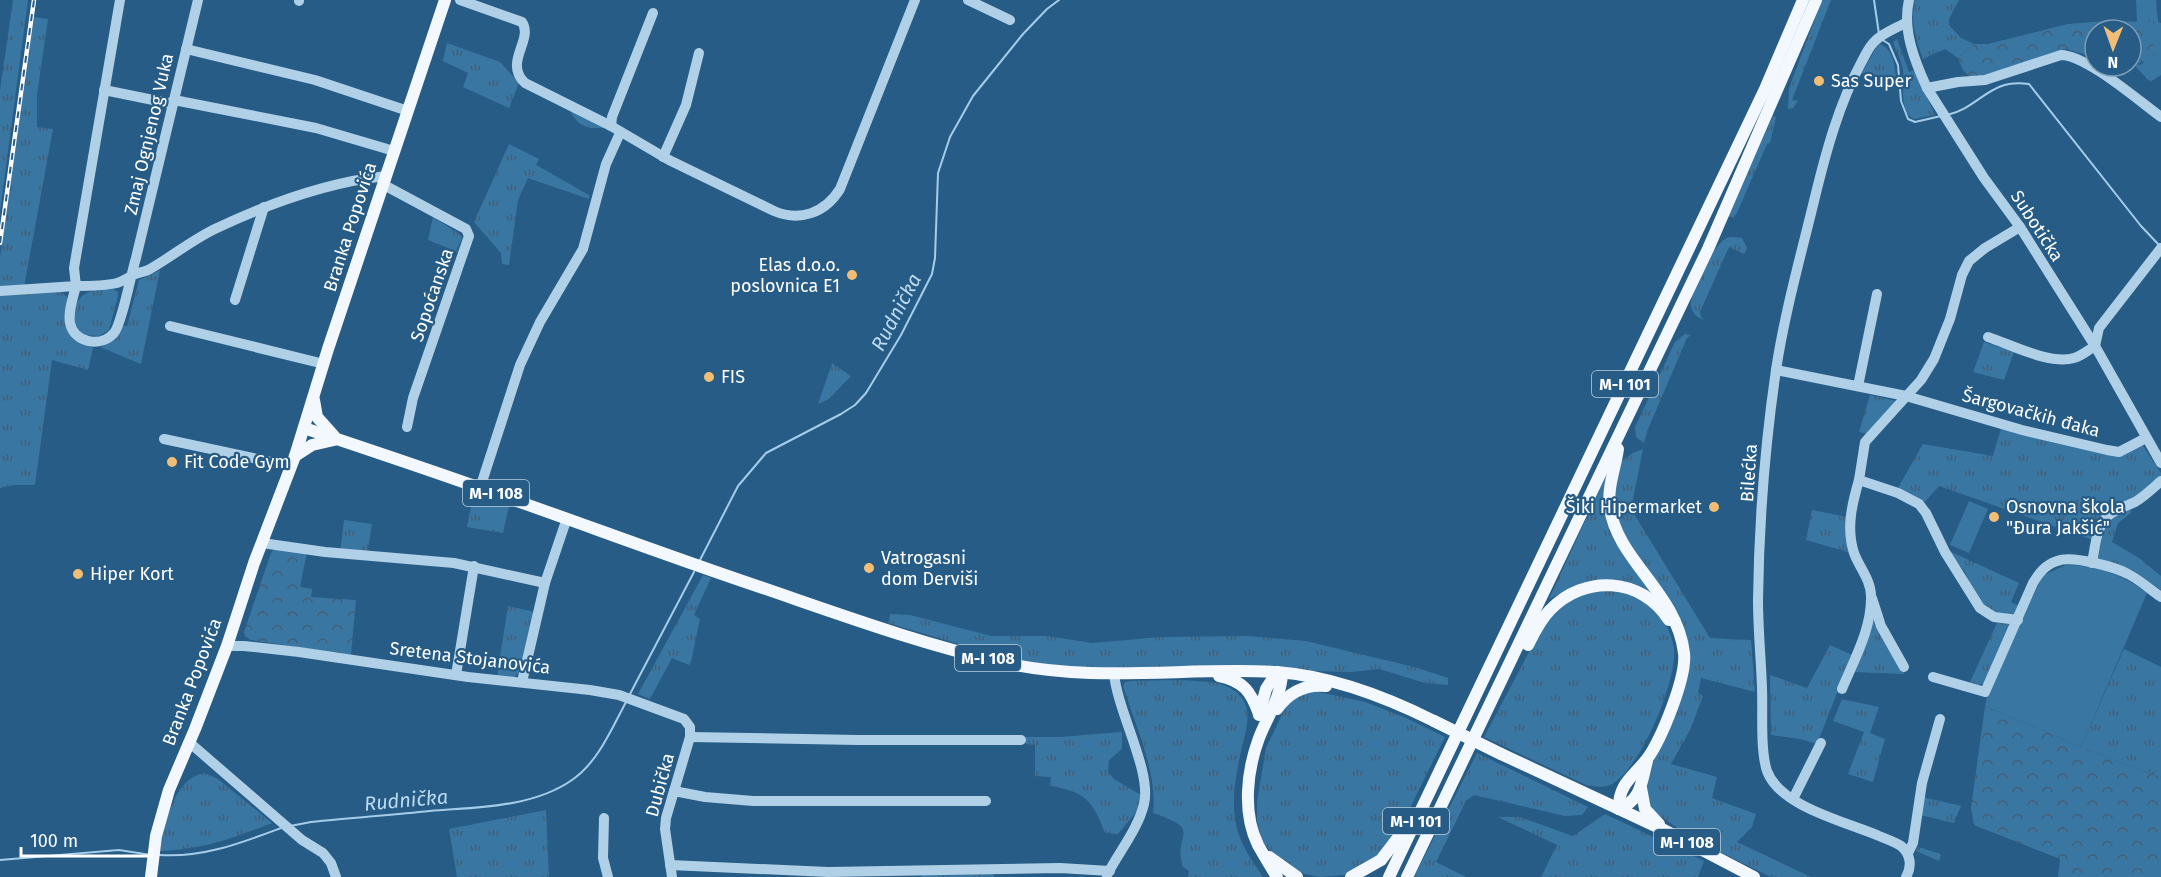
<svg xmlns="http://www.w3.org/2000/svg" width="2161" height="877" viewBox="0 0 2161 877" font-family="'Fira Sans',sans-serif">
<style>
.grass{fill:url(#grass-tufts)}
.forest{fill:url(#forest-crowns)}
.park{fill:#3a76a2}
.lines{fill:none;stroke-linecap:round;stroke-linejoin:round}
.stream{stroke:#a5cde9;stroke-width:2}
.minor{stroke:#b0d0e8;stroke-width:10}
.major{stroke:#f3f8fe;stroke-width:12}
.rail-casing{stroke:#fff;stroke-width:4.5}
.rail{stroke:#265c86;stroke-width:2;stroke-dasharray:7;stroke-linecap:butt}
.major-bridge{stroke:#f3f8fe;stroke-width:12}
.poi-dot{fill:#f2be75;stroke:#265c86;stroke-width:2}
.labels{text-anchor:middle;dominant-baseline:central;stroke-width:4.5;stroke-linejoin:round;paint-order:stroke}
.shield{fill:#265c86;stroke:#becedb;stroke-width:1.5}
.shield-label{font-size:16px;font-weight:bold;fill:#fff}
.poi-label{font-size:18px;fill:#fff;stroke:#265c86;text-anchor:start}
.street-label{font-size:18px;fill:#fff;stroke:#265c86}
.water-label{font-size:20px;font-style:italic;fill:#bcdaf0;stroke:#265c86}
</style>
<defs>
<pattern id="grass-tufts" width="24" height="20" patternUnits="userSpaceOnUse" patternTransform="scale(1.5)"><rect width="24" height="20" fill="#3a76a2"/><path d="M3 7l-1-3M5 7V3M7 7l1-3M15 17l-1-3M17 17v-4M19 17l1-3" fill="none" stroke="#445f73"/></pattern>
<pattern id="forest-crowns" width="20" height="18" patternUnits="userSpaceOnUse" patternTransform="scale(1.5)"><rect width="20" height="18" fill="#3a76a2"/><path d="M2 6a3 3 0 1 1 6 0M12 15a3 3 0 1 1 6 0" fill="none" stroke="#445f73"/></pattern>
</defs>
<rect width="100%" height="100%" fill="#265c86"/>
<g class="grass">
<polygon points="13,0 28,0 0,212 0,90"/>
<polygon points="1822,0 1831,0 1792,100 1798,101 1793,108 1788,109 1789,88"/>
<path d="M1915 0H1959L1949 19V25L1961 38 1974 44 1958 58 1945 49 1923 59C1916 40 1910 21 1915 0Z"/>
<polygon points="2136,0 2156,0 2158,22 2161,23 2161,75 2150,82 2133,64 2141,65 2146,59 2153,22 2137,22"/>
<polygon points="34,17 48,19 37,95 37,127 53,129 24,287 0,288 0,258"/>
<path d="M1897 39 1909 72 1915 70 1935 115 1914 119C1898 111 1905 84 1903 69 1901 60 1896 51 1893 42Z"/>
<polygon points="447,43 500,62 519,83 509,108 463,87 468,73 443,61"/>
<path d="M1880 44C1895 49 1896 73 1896 86L1862 73 1876 48Z"/>
<path d="M569 108 609 127C588 130 578 128 569 108Z"/>
<polygon points="1773,116 1776,117 1770,143 1767,144 1736,215 1733,218 1728,216"/>
<polygon points="509,144 539,159 536,165 589,195 589,199 528,178 518,200 509,265 502,264 501,253 474,222"/>
<polygon points="433,217 461,235 462,239 456,250 460,253 428,240"/>
<path d="M1734 237 1742 238 1747 248 1744 254 1729 247 1700 312 1701 317 1704 320C1698 318 1693 314 1691 307 1689 294 1713 246 1725 239 1728 237 1730 237 1734 237Z"/>
<polygon points="160,270 141,364 100,347 105,345 122,326 127,326 139,280"/>
<path d="M113 289 118 292V296L109 330 99 336 84 335C69 324 71 299 89 292 97 289 106 290 113 289Z"/>
<path d="M61 291 67 297C66 323 66 339 93 348L88 370 52 360 35 485H14L0 488V293Z"/>
<polygon points="1685,334 1691,335 1687,338 1648,429 1644,443 1636,437 1635,427 1675,342"/>
<polygon points="1984,342 2014,352 2004,380 1973,372"/>
<polygon points="832,363 851,376 829,399 818,404"/>
<polygon points="1870,395 1896,401 1867,434 1859,432"/>
<polygon points="2001,428 2108,455 2142,444 2161,473 2161,477 2131,499 2112,508 2093,540 1939,486 1924,503 1898,488 1923,444 1993,456"/>
<polygon points="1643,449 1631,509 1710,638 1751,640 1755,692 1701,678 1698,693 1703,696 1690,730 1671,764 1717,777 1712,798 1756,814 1752,827 1737,842 1811,877 1771,877 1692,838 1650,809 1645,782 1686,679 1688,661 1620,528 1612,502 1620,462 1633,453"/>
<polygon points="1606,476 1605,499 1657,598 1639,588 1569,590 1549,599"/>
<polygon points="474,491 509,506 503,533 467,527"/>
<path d="M2129 509 2132 512 2118 523 2112 542 2139 558 2161 576V590L2133 570 2098 561C2103 534 2101 521 2129 509Z"/>
<polygon points="1812,510 1847,517 1851,553 1806,540"/>
<polygon points="344,520 372,524 367,554 340,552"/>
<polygon points="1947,550 2019,583 2011,602 2019,606 2015,616 2002,615 1989,610 1975,596 1965,572"/>
<polygon points="703,575 711,578 694,615 700,619 691,662 689,665 672,658 650,699 638,694"/>
<path d="M1599 589C1611 591 1629 591 1640 597 1657 606 1672 630 1674 649 1677 681 1641 768 1612 784 1604 788 1595 787 1586 785L1484 737 1545 622 1568 599Z"/>
<polygon points="508,606 535,612 521,671 514,677 497,676"/>
<polygon points="1873,612 1900,669 1905,674 1854,672"/>
<polygon points="890,614 910,615 991,636 1047,636 1092,643 1161,637 1247,636 1306,641 1414,667 1448,678 1448,685 1425,683 1379,669 1352,672 1172,667 1061,668 999,656 888,623"/>
<polygon points="1997,623 2012,624 1984,683 1979,685 1970,682"/>
<polygon points="1830,645 1852,655 1817,744 1800,739 1771,735 1770,675 1807,688"/>
<polygon points="2124,649 2161,667 2161,778 2081,747"/>
<path d="M1131 681C1155 681 1201 678 1223 685 1234 688 1246 699 1247 710 1249 724 1244 738 1241 751 1236 775 1231 800 1236 824 1240 845 1252 860 1263 877H1188L1189 871 1182 866C1174 830 1204 831 1153 813 1158 773 1135 725 1123 686L1125 682Z"/>
<polygon points="1314,691 1365,702 1404,717 1445,737 1407,814 1386,849 1370,864 1345,875 1320,877 1304,874 1278,859 1262,842 1257,821 1257,802 1266,748 1288,702 1293,697"/>
<polygon points="1842,699 1879,707 1870,733 1885,739 1873,782 1848,774 1864,732 1833,721"/>
<path d="M1122 732V749L1109 760 1108 772 1114 779 1141 795V806L1118 834 1105 833C1093 801 1085 791 1050 786L1051 777 1035 776V745L1026 744 1025 737H1060Z"/>
<polygon points="1477,753 1588,807 1582,815 1565,816 1474,795 1466,801 1436,862 1466,877 1414,877"/>
<path d="M205 773 218 779 272 823C235 838 200 850 160 851 164 825 174 777 205 773Z"/>
<polygon points="1923,797 1961,806 1954,823 1920,815"/>
<polygon points="546,810 549,877 457,877 449,829"/>
<polygon points="1605,814 1704,861 1698,877 1541,877 1557,845 1498,817 1520,817 1573,836"/>
<polygon points="1918,847 1941,854 1939,861 1916,851"/>
<polygon points="993,874 994,877 922,877 922,875"/>
</g>
<g class="forest">
<path d="M2105 21 2153 22 2154 54C2145 59 2141 66 2131 63V30H2095V48L2086 55 2066 49 2058 51 1982 76 1971 78 1963 70 1958 58 1974 44H1988L2068 24Z"/>
<polygon points="274,549 307,552 300,587 312,589 311,597 356,600 351,655 251,640 245,636 244,632 271,553"/>
<polygon points="1985,706 2081,747 2161,778 2161,877 2058,877 2060,859 1974,825 1971,808"/>
</g>
<g class="park">
<polygon points="1969,501 1988,509 1969,553 1950,545"/>
<path d="M2066 565C2095 565 2124 575 2147 593L2081 747 1985 706 1987 697 2039 583 2044 575Z"/>
</g>
<g class="lines">
<g class="stream">
<polyline points="1874,0 1879,34"/>
<polyline points="1881,39 1889,44 1898,65 1901,101 1908,119 1915,122 1941,116"/>
<path d="M1947 115C1981 107 1989 78 2029 84L2141 226 2159 245"/>
<polyline points="700,560 738,486 766,453 841,414 855,405 866,393 901,335 932,274 935,258 938,173 950,137 973,96 1023,34 1047,9 1059,0"/>
<polyline points="630,694 694,572"/>
<path d="M290 826 311 822C350 818 390 815 430 811 476 807 532 808 572 780 598 762 611 730 626 702"/>
<path d="M159 855C203 858 241 843 281 828"/>
<polyline points="0,860 119,850 151,855"/>
</g>
<g class="minor">
<path d="M198 0 136 258C131 274 122 323 114 333 101 348 74 343 70 323 68 311 73 298 76 286 90 286 104 286 117 283 123 281 128 278 133 275 139 272 145 272 150 269 173 256 193 239 217 228 270 203 328 182 386 176"/>
<path d="M460 0 522 22C534 40 503 62 525 83L611 126 669 160 774 211C800 222 825 213 840 189L915 0"/>
<polyline points="968,0 1010,20"/>
<path d="M1909 0C1902 30 1915 62 1927 88L1984 178 2020 227 2095 346 2161 463"/>
<polyline points="299,1 299,0"/>
<polyline points="186,49 315,80 408,111"/>
<path d="M1927 88 1958 82 1985 80 2061 55C2086 55 2139 101 2161 117"/>
<polyline points="104,90 173,104"/>
<polyline points="174,100 316,128 394,151"/>
<polyline points="611,126 612,117 653,13"/>
<polyline points="663,157 686,105 699,53"/>
<polyline points="384,185 466,229 469,236 413,398 407,427"/>
<polyline points="0,291 76,286 74,268 120,0"/>
<polyline points="235,300 264,207"/>
<polyline points="170,326 324,364"/>
<path d="M1988 337C2012 345 2050 365 2074 358 2082 356 2088 350 2095 346L2099 328 2161 248"/>
<polyline points="1776,370 1906,396 2022,430 2107,450 2119,452 2146,438"/>
<polyline points="1858,386 1877,294"/>
<polyline points="164,439 290,466"/>
<polyline points="480,488 520,365 540,322 583,249 606,164 620,133"/>
<polyline points="262,543 325,552 454,563 545,583"/>
<path d="M2092 563C2095 548 2096 529 2106 518 2114 509 2125 507 2135 502 2145 496 2153 488 2161 481"/>
<polyline points="1872,598 1881,626 1904,667"/>
<polyline points="2018,620 1994,617 1980,608 1945,552 1926,513 1919,504 1898,493 1859,480 1865,442 1921,380 1934,359 1950,319 1962,275 1969,261 1985,248 2020,227"/>
<polyline points="227,646 244,646 299,652 468,677 590,690 619,695 684,719 690,727 690,737 666,818 665,829 672,877"/>
<polyline points="456,675 474,566"/>
<path d="M1933 677 1985 692 2033 583C2039 573 2045 565 2057 561 2072 555 2116 567 2130 575 2141 581 2151 590 2161 597"/>
<polyline points="522,682 545,583 567,518"/>
<path d="M1842 689C1854 660 1872 628 1871 596 1871 580 1859 567 1854 553 1846 528 1852 504 1859 480"/>
<polyline points="690,737 858,740 1021,740"/>
<polyline points="190,743 302,840 323,853 331,863 336,877"/>
<polyline points="674,791 705,797 753,801 986,801"/>
<polyline points="1793,799 1821,743"/>
<polyline points="604,818 603,858 608,877"/>
<polyline points="1908,853 1913,843 1922,783 1940,719"/>
<polyline points="670,865 828,872 1060,868 1110,871"/>
<path d="M1107 875C1119 852 1138 829 1144 804 1152 771 1117 711 1114 673"/>
<path d="M1906 877C1912 867 1911 854 1901 846 1895 842 1886 839 1879 836 1847 822 1780 807 1767 771 1760 750 1763 711 1762 688 1761 659 1758 629 1758 600 1759 523 1765 445 1776 370 1785 311 1801 255 1815 197 1826 152 1839 104 1861 63 1865 56 1868 48 1874 42 1882 33 1897 28 1907 22"/>
</g>
<g class="major">
<polyline points="314,400 317,417 334,436"/>
<path d="M304 428C364 448 424 468 483 489 575 521 665 555 757 586 839 614 920 644 1005 663 1095 683 1186 667 1277 672 1331 676 1386 697 1434 721"/>
<path d="M1618 449C1615 470 1607 487 1610 508 1617 560 1677 593 1684 653 1687 677 1661 740 1647 759 1633 777 1618 784 1619 809"/>
<polyline points="295,456 312,445 334,440"/>
<path d="M1528 645C1534 633 1540 620 1550 610 1584 574 1642 577 1669 620"/>
<path d="M1219 676C1244 681 1251 692 1259 714"/>
<path d="M1277 709C1289 692 1306 684 1326 686"/>
<polyline points="1259,715 1266,689 1277,672"/>
<polyline points="1501,754 1664,830 1754,877"/>
<polyline points="1641,788 1645,809 1659,824"/>
<path d="M1619 809C1642 799 1641 783 1647 761"/>
<polyline points="1269,857 1297,877"/>
<polyline points="151,877 156,836 169,790 195,729 227,646 254,563 295,456 328,349 445,0"/>
<path d="M1277 877C1271 867 1264 856 1258 845 1242 813 1247 770 1259 738 1268 715 1281 698 1282 673"/>
<polyline points="1351,877 1381,860 1407,826"/>
<polyline points="1389,877 1765,89 1803,0"/>
<polyline points="1407,877 1708,249 1816,0"/>
</g>
<defs>
<polyline id="rail" points="0,243 34,0"/>
</defs>
<use href="#rail" class="rail-casing"/>
<use href="#rail" class="rail"/>
<polyline class="major-bridge" points="1434,721 1501,754"/>
</g>
<g class="poi-dot">
<circle cx="1819" cy="81" r="6"/>
<circle cx="852" cy="275" r="6"/>
<circle cx="709" cy="377" r="6"/>
<circle cx="172" cy="462" r="6"/>
<circle cx="1714" cy="507" r="6"/>
<circle cx="1994" cy="517" r="6"/>
<circle cx="869" cy="568" r="6"/>
<circle cx="78" cy="574" r="6"/>
</g>
<g class="labels">
<g class="shield">
<rect x="1592" y="371" width="66" height="26" rx="4.5"/>
<rect x="463" y="480" width="66" height="26" rx="4.5"/>
<rect x="955" y="645" width="66" height="26" rx="4.5"/>
<rect x="1383" y="808" width="66" height="26" rx="4.5"/>
<rect x="1654" y="829" width="66" height="26" rx="4.5"/>
</g>
<g class="shield-label">
<text x="1625" y="384">M-I 101</text>
<text x="496" y="493">M-I 108</text>
<text x="988" y="658">M-I 108</text>
<text x="1416" y="821">M-I 101</text>
<text x="1687" y="842">M-I 108</text>
</g>
<g class="poi-label">
<text x="1831" y="81">Sas Super</text>
<text x="840" y="265" text-anchor="end">Elas d.o.o.<tspan x="840" dy="21">poslovnica E1</tspan></text>
<text x="721" y="377">FIS</text>
<text x="184" y="462">Fit Code Gym</text>
<text x="1702" y="507" text-anchor="end">Šiki Hipermarket</text>
<text x="2006" y="507">Osnovna škola<tspan x="2006" dy="21">"Đura Jakšić"</tspan></text>
<text x="881" y="558">Vatrogasni<tspan x="881" dy="21">dom Derviši</tspan></text>
<text x="90" y="574">Hiper Kort</text>
</g>
<g class="street-label">
<text transform="translate(149 134) rotate(-77)">Zmaj Ognjenog Vuka</text>
<text transform="translate(2037 226) rotate(57)">Subotička</text>
<text transform="translate(350 227) rotate(-72)">Branka Popovića</text>
<text transform="translate(432 295) rotate(-71)">Sopoćanska</text>
<text transform="translate(2031 413) rotate(15)">Šargovačkih đaka</text>
<text transform="translate(1749 473) rotate(-86)">Bilećka</text>
<text transform="translate(470 658) rotate(7)">Sretena Stojanovića</text>
<text transform="translate(192 682) rotate(-69)">Branka Popovića</text>
<text transform="translate(660 785) rotate(-75)">Dubička</text>
</g>
<g class="water-label">
<text transform="translate(896 312) rotate(-62)">Rudnička</text>
<text transform="translate(406 800) rotate(-5)">Rudnička</text>
</g>
</g>
<g transform="translate(2113 48) rotate(181)"><circle r="28" fill="#265c86" stroke="#7d9db6" stroke-width="1.5"/>
<path d="M0-4.5L10 22L0 15L-10 22Z" fill="#f2be75"/>
<text y="-9" font-size="16" font-weight="bold" text-anchor="middle" fill="#ffffff">N</text>
</g>
<path d="M21 847v9h130v-9" fill="none" stroke="#ffffff" stroke-width="3"/>
<text x="30" y="847" font-size="18" fill="#ffffff" stroke="#265c86" stroke-width="4.5" paint-order="stroke">100 m</text>
</svg>
